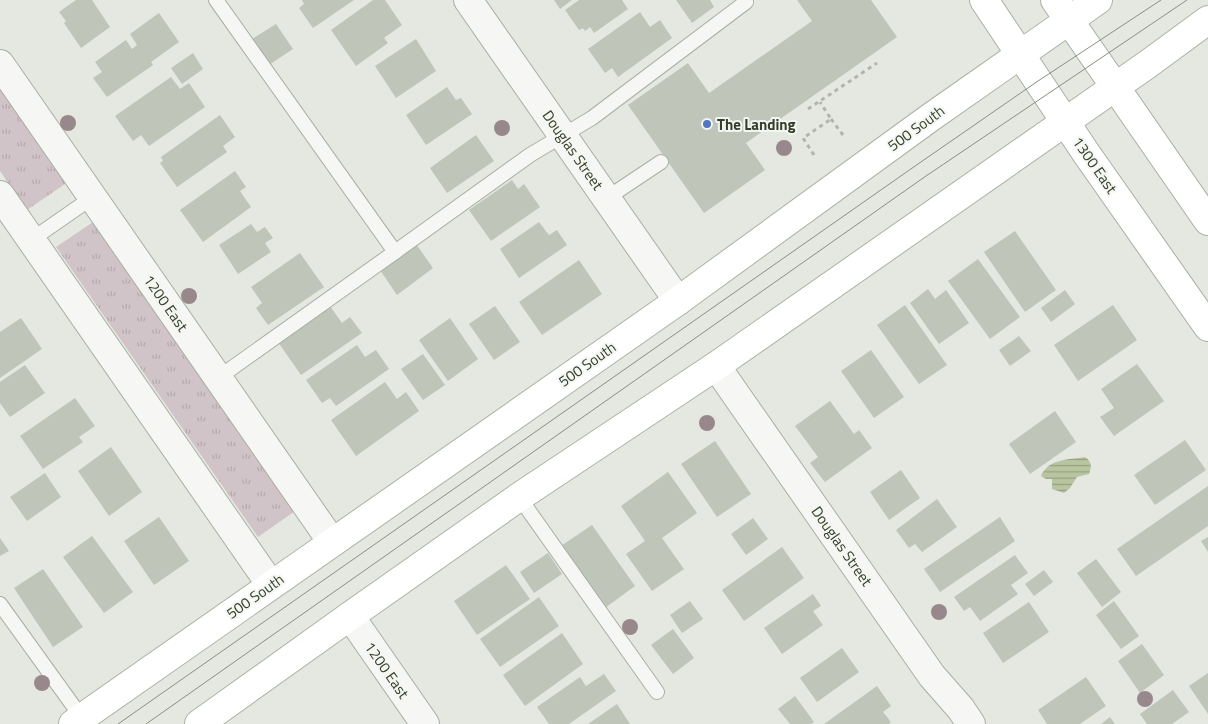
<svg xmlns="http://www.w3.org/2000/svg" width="1208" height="724" viewBox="0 0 1208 724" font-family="'Titillium Web',sans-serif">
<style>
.grass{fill:url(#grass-tufts)}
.water{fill:url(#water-rules)}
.building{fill:#bfc5b9}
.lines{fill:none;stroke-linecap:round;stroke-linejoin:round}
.service-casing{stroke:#a9afa3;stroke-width:16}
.minor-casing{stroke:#a9afa3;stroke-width:30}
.secondary-casing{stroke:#a9afa3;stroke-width:30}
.primary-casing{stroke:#acb3a2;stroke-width:30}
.path{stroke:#b1b5ac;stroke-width:3;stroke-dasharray:4 4;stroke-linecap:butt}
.service{stroke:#f6f7f4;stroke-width:14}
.minor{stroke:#f6f7f4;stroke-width:28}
.secondary{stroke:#fff;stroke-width:28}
.primary{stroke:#fff;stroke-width:28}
.tram{stroke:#87907d;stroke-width:1}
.tree{fill:#98888b}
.poi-dot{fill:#5476c0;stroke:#f4f6f1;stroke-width:2}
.labels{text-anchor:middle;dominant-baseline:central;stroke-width:4;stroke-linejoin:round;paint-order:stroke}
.poi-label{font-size:15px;font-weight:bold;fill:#353f2b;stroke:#f4f6f1;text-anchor:start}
.street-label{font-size:15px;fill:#353f2b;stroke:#f4f6f1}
</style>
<defs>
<pattern id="grass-tufts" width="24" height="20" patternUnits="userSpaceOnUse" patternTransform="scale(1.25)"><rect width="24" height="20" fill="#d1c4c9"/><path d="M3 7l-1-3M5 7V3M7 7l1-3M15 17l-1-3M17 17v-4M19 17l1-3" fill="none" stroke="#b4a9ad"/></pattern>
<pattern id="water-rules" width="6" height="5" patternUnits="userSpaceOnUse" patternTransform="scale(1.25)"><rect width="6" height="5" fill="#b8c5a0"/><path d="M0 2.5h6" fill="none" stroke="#96a183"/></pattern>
</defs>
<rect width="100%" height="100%" fill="#e5e8e1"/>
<g class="grass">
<polygon points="0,83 68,182 27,210 0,171"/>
<polygon points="96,220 298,509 258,537 56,247"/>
</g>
<path class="water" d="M1085 457C1092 462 1092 466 1089 474L1077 477 1070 488 1064 493 1052 489V479H1046L1041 476C1049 458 1069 460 1085 457Z"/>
<g class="building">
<polygon points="76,0 92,0 110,27 81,48 64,23 66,21 59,12"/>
<polygon points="302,0 354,0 313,28 299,8 304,4"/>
<polygon points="373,0 385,0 402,25 384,38 388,43 356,66 331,30"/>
<polygon points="554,0 572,0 560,9"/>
<polygon points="579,0 622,0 628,9 594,33 590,27 585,31 583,28 579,30 565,10"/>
<polygon points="676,0 710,0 714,7 692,23"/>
<polygon points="797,0 871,0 897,37 746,143 765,170 704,213 628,105 688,63 709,93 812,21"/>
<polygon points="640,12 650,27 660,20 672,38 618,77 612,68 605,73 588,49"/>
<polygon points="159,13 179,42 151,62 153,65 107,97 93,78 102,72 95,62 126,40 132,49 137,45 130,34"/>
<polygon points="276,24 293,49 269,65 252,39"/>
<polygon points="416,39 436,71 396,98 375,66"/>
<polygon points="193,53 203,69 182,84 171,68"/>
<polygon points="171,77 180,89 189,83 205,107 149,146 141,135 133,141 115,116"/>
<polygon points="447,87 456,100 461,98 472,114 426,145 406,115"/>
<polygon points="220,115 235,137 223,146 227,152 177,187 160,163 163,161 161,157"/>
<polygon points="476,135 494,161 447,193 430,168"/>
<polygon points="235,171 246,187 240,191 251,207 203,242 180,210"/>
<polygon points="512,180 518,189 524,184 540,207 491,241 469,210"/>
<polygon points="539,222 549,235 557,230 567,245 519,278 500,249"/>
<polygon points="251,224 257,232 265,227 273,238 265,243 271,252 238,274 219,245"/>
<polygon points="1015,231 1056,290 1025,312 984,252"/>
<polygon points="416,244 433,268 397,295 380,270"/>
<polygon points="300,253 324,287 268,325 256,308 262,303 251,287"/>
<polygon points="978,259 1020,317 990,339 948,281"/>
<polygon points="579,260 602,294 542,335 519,302"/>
<polygon points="928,289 935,299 946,290 969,323 939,344 910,303"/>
<polygon points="1065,290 1075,304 1051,322 1041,308"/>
<polygon points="905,305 947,365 919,384 877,325"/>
<polygon points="1113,305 1137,340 1078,381 1054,345"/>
<polygon points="330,306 342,323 350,317 362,333 301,375 278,342"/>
<polygon points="495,306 520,342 494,360 469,324"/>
<polygon points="21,318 42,349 0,378 0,332"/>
<polygon points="450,318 478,359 448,381 419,340"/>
<polygon points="1019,336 1031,351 1010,366 999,350"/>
<polygon points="357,345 365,357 376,350 389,369 336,406 330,398 322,403 306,380"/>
<polygon points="871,350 904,397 874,418 841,371"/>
<polygon points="423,354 445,385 423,400 401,369"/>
<polygon points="1137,364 1164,401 1114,436 1100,417 1114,408 1101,389"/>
<polygon points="25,365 45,393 10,417 0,403 0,382"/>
<polygon points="385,382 397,399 406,392 419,411 356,456 331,420"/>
<polygon points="75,398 95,426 79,437 83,442 43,469 20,436"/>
<polygon points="830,401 854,434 859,430 872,448 825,482 810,463 818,457 795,426"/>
<polygon points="1055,411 1076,442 1030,474 1009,444"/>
<polygon points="1185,440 1206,470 1155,505 1134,475"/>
<polygon points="715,441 751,494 717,517 681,464"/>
<polygon points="111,447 142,492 109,516 78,471"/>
<polygon points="901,470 920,498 889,520 870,492"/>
<polygon points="668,472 697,513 662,538 684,569 652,591 626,554 645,541 621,506"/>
<polygon points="45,473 61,497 27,521 10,497"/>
<polygon points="1208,486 1208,526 1136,576 1117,549"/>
<polygon points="937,499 957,527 922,552 915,544 909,548 896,530"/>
<polygon points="159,517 189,561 154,585 124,541"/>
<polygon points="1000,517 1015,541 940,592 924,569"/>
<polygon points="753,518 768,539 746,555 731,534"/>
<polygon points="592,525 635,586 605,608 561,546"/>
<polygon points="92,536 133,592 104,613 63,557"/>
<polygon points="1208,537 1208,552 1201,541"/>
<polygon points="0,538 9,551 0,556"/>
<polygon points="782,547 804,578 744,621 722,590"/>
<polygon points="548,553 562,574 534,593 520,572"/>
<polygon points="1015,555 1028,573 1011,585 1018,594 980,621 970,607 964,611 954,597"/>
<polygon points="1096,559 1121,592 1102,607 1077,573"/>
<polygon points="506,565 530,599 477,635 454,601"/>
<polygon points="43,569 83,627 53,647 14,588"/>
<polygon points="1044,570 1053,582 1034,596 1025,584"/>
<polygon points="813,594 821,606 813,611 823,625 782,654 764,628"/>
<polygon points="539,597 559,626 500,667 480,639"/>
<polygon points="690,601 703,619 682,633 670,615"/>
<polygon points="1114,601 1139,636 1121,649 1096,615"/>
<polygon points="1029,602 1049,632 1003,663 983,633"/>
<polygon points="673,629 694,658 673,674 651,645"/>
<polygon points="562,633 583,664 525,706 503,675"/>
<polygon points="1142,644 1164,675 1140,693 1118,661"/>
<polygon points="842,648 859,672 817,702 800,678"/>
<polygon points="1208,673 1208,714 1189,686"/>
<polygon points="604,674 616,691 569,724 549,724 537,707 580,677 586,686"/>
<polygon points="1086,677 1106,706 1080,724 1047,724 1038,710"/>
<polygon points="877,686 891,706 883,712 891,722 889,724 824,724"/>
<polygon points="1173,690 1189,712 1172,724 1147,724 1140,714"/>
<polygon points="795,696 814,722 811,724 790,724 778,709"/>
<polygon points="617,704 630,724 588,724"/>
<polygon points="1110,717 1115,724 1101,724"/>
</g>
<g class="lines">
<defs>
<g id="service">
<polyline points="216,0 395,252 218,378"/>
<polyline points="607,198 661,162"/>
<polyline points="31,240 93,197"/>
<polyline points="395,252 530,155 592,118 746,2 745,0"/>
<polyline points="519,497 657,692"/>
<polyline points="0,604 82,718"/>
</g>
<g id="minor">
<polyline points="468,0 678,301"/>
<polyline points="0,64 332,542"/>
<polyline points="0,195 271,585"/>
<polyline points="716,366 932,676 961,709 971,724"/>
<polyline points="350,616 425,724"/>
</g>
<g id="secondary">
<polyline points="984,0 1086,153 1208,327"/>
<polyline points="1055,0 1208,221"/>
</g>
<g id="primary">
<polyline points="73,724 678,301 931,117 1098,0"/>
<polyline points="199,724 350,616 519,497 716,366 1148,64 1208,20"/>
</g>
</defs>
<use href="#service" class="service-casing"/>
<use href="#minor" class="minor-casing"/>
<use href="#secondary" class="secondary-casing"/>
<use href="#primary" class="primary-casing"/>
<g class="path">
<polyline points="808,109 877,63"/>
<polyline points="831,119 843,135"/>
<polyline points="814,155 803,138 831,119 820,102"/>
</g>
<use href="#service" class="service"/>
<use href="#minor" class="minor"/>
<use href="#secondary" class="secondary"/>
<use href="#primary" class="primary"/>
<g class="tram">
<polyline points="118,724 918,164 1038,81 1161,0"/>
<polyline points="146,724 926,176 1187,0"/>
</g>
</g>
<g class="tree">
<circle cx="68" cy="123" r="8"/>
<circle cx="502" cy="128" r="8"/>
<circle cx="784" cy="148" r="8"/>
<circle cx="189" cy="296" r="8"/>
<circle cx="707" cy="423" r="8"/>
<circle cx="939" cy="612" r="8"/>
<circle cx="630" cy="627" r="8"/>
<circle cx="42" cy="683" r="8"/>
<circle cx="1145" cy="699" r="8"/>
</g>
<circle class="poi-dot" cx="707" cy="124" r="5"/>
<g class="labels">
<g class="poi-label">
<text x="717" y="124">The Landing</text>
</g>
<g class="street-label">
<text transform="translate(916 128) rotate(-36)">500 South</text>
<text transform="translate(573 150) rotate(55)">Douglas Street</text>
<text transform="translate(1095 165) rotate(55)">1300 East</text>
<text transform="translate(166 303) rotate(55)">1200 East</text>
<text transform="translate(587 364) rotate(-35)">500 South</text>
<text transform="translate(842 546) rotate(55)">Douglas Street</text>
<text transform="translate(255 596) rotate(-35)">500 South</text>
<text transform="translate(387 670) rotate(55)">1200 East</text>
</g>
</g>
</svg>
